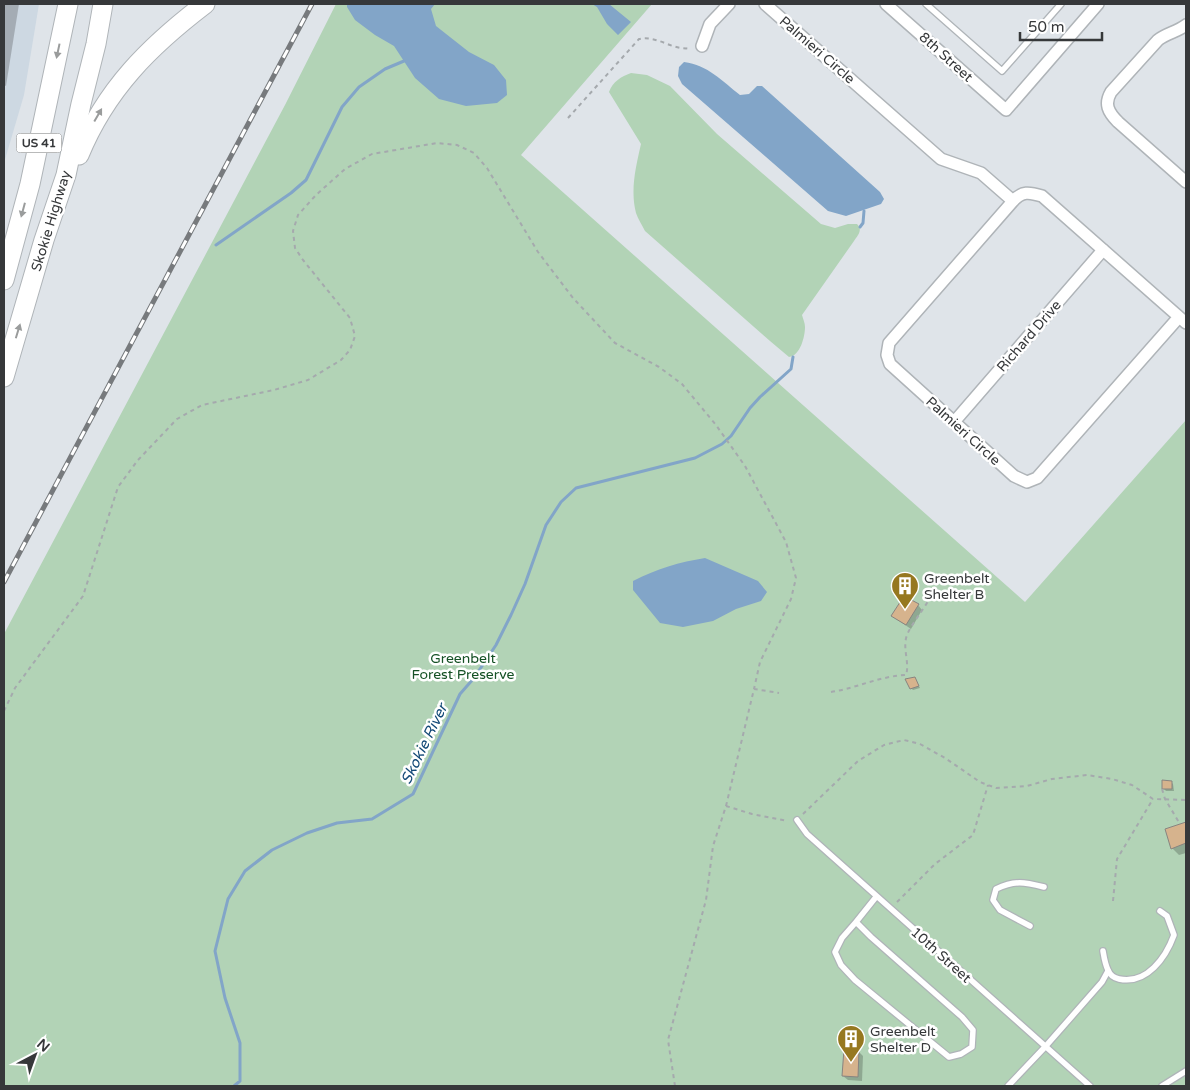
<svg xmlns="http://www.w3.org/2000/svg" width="1190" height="1090" viewBox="0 0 1190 1090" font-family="'Varela Round',sans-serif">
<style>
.built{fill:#cdd8e2}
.green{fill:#b2d3b6}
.water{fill:#82a5c8}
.shadow{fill:#0003}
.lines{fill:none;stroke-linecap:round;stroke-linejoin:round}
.stream{stroke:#82a5c8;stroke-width:3}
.building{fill:#d6b38d;stroke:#888480}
.service-casing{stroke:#afb4b8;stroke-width:8}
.minor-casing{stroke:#afb4b8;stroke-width:14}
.trunk-casing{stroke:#afb4b8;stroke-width:21}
.path{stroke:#a5a9ad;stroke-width:2;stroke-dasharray:4 4;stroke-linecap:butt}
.service{stroke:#fff;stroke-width:5.5}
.minor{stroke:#fff;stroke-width:11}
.trunk{stroke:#fff;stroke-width:19}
.rail-casing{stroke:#777a7d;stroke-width:5}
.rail{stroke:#fff;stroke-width:3;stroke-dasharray:9;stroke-linecap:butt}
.oneway{fill:#9a9c9c}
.labels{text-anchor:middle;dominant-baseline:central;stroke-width:5;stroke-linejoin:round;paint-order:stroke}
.shield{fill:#fff;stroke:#727475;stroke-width:1}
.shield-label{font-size:12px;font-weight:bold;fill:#36383a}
.street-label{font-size:14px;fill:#36383a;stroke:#fff}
.poi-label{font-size:14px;fill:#36383a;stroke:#fff;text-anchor:start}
.park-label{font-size:14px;fill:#155125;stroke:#fff}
.water-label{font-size:15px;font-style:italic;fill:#134977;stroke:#fff}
</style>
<rect width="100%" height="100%" fill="#dfe4e9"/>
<polygon class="built" points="4,4 39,4 24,95 4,163"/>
<g class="green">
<polygon points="336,4 652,4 521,155 1025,602 1186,420 1186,1086 4,1086 4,634 285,105"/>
<path d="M631 73 647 75 670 86 717 134 821 224 835 228 848 224H857C863 230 858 235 854 241L802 315C803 319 805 323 805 327 805 337 800 356 789 357L770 341 645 231C642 225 638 219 636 213 630 190 636 166 641 144L609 92C613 81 621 77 631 73Z"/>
</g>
<g class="water">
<polygon points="347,4 435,4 431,9 436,26 469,52 494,65 506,80 507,95 497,103 466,106 439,99 415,78 394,46 375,35 355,20 347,7"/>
<polygon points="592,4 609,4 631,22 618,35 607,24 597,7"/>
<path d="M684 62C708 65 722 81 740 95L749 94 757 86H762L880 192 884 199 881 204 846 216 828 211 682 84 678 76 679 67Z"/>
<path d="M705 558 758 581 767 592 761 601 736 609 713 621 683 627 660 623 633 590V581C656 569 680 562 705 558Z"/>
</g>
<g class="shadow">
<polygon points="4,4 19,4 6,86 4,85"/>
<polygon points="918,605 922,610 911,629 892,616"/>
<polygon points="916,680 920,688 913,690 911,688"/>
<polygon points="1171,782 1173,784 1174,791 1166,791 1164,789"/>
<polygon points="1186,824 1186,853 1179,855 1172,848 1166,830"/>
<polygon points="859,1052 863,1056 862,1081 848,1080 843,1076"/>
</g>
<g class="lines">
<g class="stream">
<polyline points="860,227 863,223 864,211"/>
<polyline points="216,245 291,193 306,180 342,107 359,87 385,69 404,61"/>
<polyline points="234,1086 240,1081 240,1043 225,998 215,951 228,899 245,871 272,850 307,833 337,823 372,819 413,794 460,694 474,678 496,645 511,615 525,584 546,525 561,502 576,488 695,458 722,444 731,436 750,408 760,397 791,369 793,357"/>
</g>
</g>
<g class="building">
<polygon points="904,596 919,604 906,625 891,616"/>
<polygon points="915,677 919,686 910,689 905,679"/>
<polygon points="1162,780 1172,781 1172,789 1162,789"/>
<polygon points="1186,822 1186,843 1171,849 1165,829"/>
<polygon points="844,1049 859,1050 858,1077 842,1076"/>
</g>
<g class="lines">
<defs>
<g id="service">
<polyline points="926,4 1002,71 1061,4"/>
<polyline points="797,820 807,834 1090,1086"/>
<polyline points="856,922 842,938 835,952 841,965 855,980 949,1057 961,1054 972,1047 973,1030 962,1017 871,937 856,922 876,897"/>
<path d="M1030 926 1000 910 993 900 996 889C1015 880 1024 882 1044 887"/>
<path d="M1103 951C1104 957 1105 964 1108 970 1110 975 1114 978 1119 979 1147 985 1166 957 1174 935L1167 916 1160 911"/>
<polyline points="1008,1086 1045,1047 1102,982 1108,971"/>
<polyline points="1162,1086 1186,1071"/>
</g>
<g id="minor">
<polyline points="765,4 941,159 981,173 1013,201"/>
<polyline points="886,4 1006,110 1098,4"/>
<path d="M1186 25C1177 32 1167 33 1158 40L1111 92C1104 104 1108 112 1118 122L1186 182"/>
<polyline points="702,46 710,24 729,4"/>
<path d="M1179 317 1037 478 1027 482 1014 476 890 364 887 355 889 343 1013 201C1022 191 1029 192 1042 196L1186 323"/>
<polyline points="954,422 1103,250"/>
</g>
<g id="trunk">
<path d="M79 155C106 89 150 46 205 4"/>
<polyline points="4,280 30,184 68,4"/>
<polyline points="4,377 44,240 66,175 81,104 96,44 103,4"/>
</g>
</defs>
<use href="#service" class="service-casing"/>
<use href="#minor" class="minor-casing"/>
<use href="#trunk" class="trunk-casing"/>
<g class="path">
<path d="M568 118 639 39C658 35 672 51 691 48"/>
<path d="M831 692C857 688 880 676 906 675 910 663 902 648 907 635 912 623 922 612 928 601"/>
<polyline points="4,711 15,688 83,596 118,487 138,460 177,419 202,405 274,390 308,380 341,360 350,350 355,336 350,318 303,260 295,248 293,231 298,215 316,195 345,169 372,154 437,143 457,145 474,153 487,168 538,252 573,298 615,343 659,367 682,384 716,425 745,466 786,542 796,578 791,599 760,662 754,689"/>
<polyline points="1162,789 1165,799 1180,824"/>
<polyline points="726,806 754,689 779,693"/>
<polyline points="803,814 858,761 884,745 904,740 920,744 945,758 980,782 996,788 1027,786 1052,779 1087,775 1112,779 1132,785 1153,799 1186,800"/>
<polyline points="1113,901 1117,859 1153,799"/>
<polyline points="897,902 935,864 973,835 988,785"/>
<polyline points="675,1086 668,1040 706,900 713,846 726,806 752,814 788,821"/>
</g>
<use href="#service" class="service"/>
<use href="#minor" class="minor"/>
<use href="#trunk" class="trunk"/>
<defs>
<polyline id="rail" points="4,582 312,4"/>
</defs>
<use href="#rail" class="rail-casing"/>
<use href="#rail" class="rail"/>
</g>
<defs><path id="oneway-solid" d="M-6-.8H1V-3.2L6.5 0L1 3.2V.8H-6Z" transform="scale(1.25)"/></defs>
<g class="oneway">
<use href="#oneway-solid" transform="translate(58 51) rotate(102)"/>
<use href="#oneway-solid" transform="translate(98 115) rotate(-60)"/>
<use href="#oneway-solid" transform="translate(23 210) rotate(105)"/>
<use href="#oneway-solid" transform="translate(18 331) rotate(-73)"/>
</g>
<defs>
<symbol id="building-pin" viewBox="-11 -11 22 30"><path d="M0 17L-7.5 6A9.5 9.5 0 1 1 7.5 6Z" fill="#967820" stroke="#fff"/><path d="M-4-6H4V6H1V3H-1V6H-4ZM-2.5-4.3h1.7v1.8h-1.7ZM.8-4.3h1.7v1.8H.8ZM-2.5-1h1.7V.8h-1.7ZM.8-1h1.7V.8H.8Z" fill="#fff"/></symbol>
</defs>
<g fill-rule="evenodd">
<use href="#building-pin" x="889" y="570" width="32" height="43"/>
<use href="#building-pin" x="835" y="1023" width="32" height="43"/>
</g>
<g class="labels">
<rect class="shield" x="16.5" y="133.5" width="45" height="19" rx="4"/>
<g class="shield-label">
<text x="39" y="143">US 41</text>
</g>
<g class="street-label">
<text transform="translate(817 50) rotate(41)">Palmieri Circle</text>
<text transform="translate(946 57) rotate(42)">8th Street</text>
<text transform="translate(51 221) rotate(-73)">Skokie Highway</text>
<text transform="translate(1029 336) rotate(-49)">Richard Drive</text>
<text transform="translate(963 431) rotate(42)">Palmieri Circle</text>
<text transform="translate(941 955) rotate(42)">10th Street</text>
</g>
<g class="poi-label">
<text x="924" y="578">Greenbelt<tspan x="924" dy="16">Shelter B</tspan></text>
<text x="870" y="1031">Greenbelt<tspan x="870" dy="16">Shelter D</tspan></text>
</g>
<g class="park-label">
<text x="463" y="658">Greenbelt<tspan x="463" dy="16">Forest Preserve</tspan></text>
</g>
<g class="water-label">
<text transform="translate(424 744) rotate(-64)">Skokie River</text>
</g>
</g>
<rect width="1190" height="1090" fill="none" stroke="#36383a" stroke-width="10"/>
<g transform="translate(35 1055) rotate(41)" stroke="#ffffff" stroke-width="4" paint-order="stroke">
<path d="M0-4L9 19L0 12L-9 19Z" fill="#36383a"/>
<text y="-8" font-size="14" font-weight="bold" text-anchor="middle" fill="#36383a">N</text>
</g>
<path d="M1020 32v8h82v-8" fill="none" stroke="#36383a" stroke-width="2.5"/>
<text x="1028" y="32" font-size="15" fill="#36383a" stroke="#ffffff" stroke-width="4" paint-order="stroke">50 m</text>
</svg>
